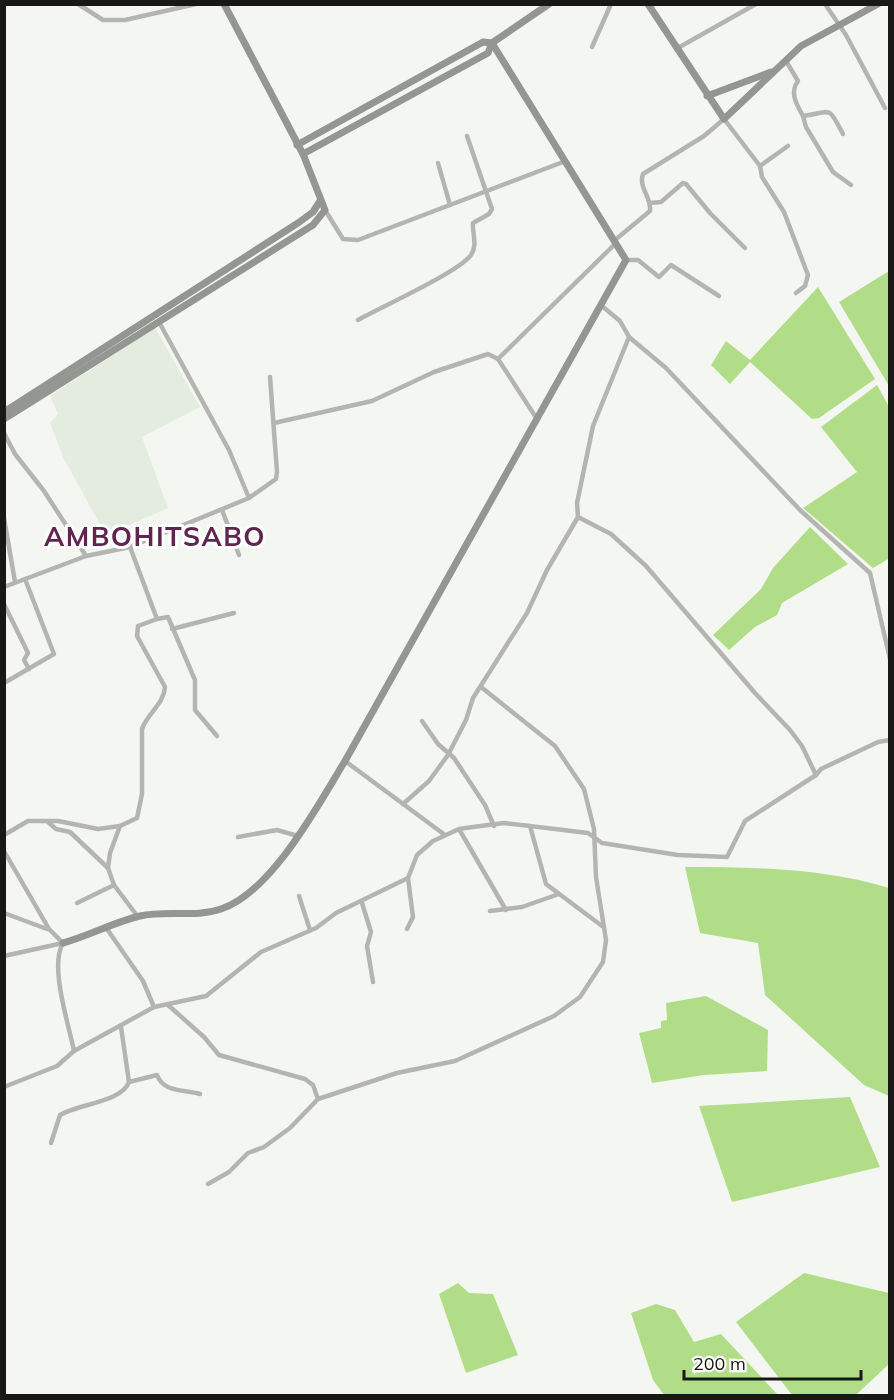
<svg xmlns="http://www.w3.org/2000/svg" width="894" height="1400" viewBox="0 0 894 1400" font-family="Mulish,sans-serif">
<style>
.built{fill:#e4ebdf}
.water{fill:#b2dd88}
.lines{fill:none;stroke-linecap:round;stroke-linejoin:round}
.street{stroke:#b4b5b3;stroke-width:4.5}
.secondary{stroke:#949692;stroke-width:7}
.labels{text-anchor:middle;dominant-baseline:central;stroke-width:6;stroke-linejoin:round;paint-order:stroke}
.district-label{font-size:27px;font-weight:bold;letter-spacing:1.5px;fill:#5f254e;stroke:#fff}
</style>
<rect width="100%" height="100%" fill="#f4f7f1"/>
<polygon class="built" points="155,328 200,407 142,437 168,508 106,535 64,459 50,423 58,414 50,396"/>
<g class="water">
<polygon points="889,271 889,386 839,302"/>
<polygon points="818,287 875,379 819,418 812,419 750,362 730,384 711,365 726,341 750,360"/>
<polygon points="877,385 889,407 890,558 873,568 803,508 857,472 821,427"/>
<polygon points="810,527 848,564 782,603 777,615 755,627 729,650 713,635 761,589 773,568"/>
<path d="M685 867C754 867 822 868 889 888V1096L864 1085 765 995 758 943 700 933Z"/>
<polygon points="706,996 768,1030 767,1071 704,1075 652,1083 639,1033 661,1028 661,1021 667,1020 666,1003"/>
<polygon points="850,1097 880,1167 732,1202 699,1106"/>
<polygon points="804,1273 889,1293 889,1364 856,1395 792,1395 736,1322"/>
<polygon points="458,1283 469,1293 493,1294 518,1355 466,1373 439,1294"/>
<polygon points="656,1304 675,1310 694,1342 721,1334 778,1395 664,1395 653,1380 631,1313"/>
</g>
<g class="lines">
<g class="street">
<polyline points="78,4 103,20 125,20 196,4"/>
<polyline points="825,4 846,35 885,108"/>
<polyline points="592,47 611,4"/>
<polyline points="676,49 756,4"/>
<path d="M786 61 798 81C789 93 797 105 803 116 833 112 827 104 843 134"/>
<polyline points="803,116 806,127 833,172 851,185"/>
<polyline points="788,146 760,166 762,177 784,212 808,275 805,286 796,293"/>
<polyline points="438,163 450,205"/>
<polyline points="650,203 661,202 683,183 686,184 710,213 745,248"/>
<polyline points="325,210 343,239 358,240 563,162"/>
<path d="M615 240 650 211C652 198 638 187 643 174L704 136 724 119 760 166"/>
<polyline points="626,260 638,260 659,277 671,265 719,296"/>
<polyline points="602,306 620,321 629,337 666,368 800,510 870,573 890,659"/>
<path d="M358 320C381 307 459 272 471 255 478 245 472 233 473 223L489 214 492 209 467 136"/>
<polyline points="498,359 616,243"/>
<polyline points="274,423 372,401 434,372 488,354 498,359 537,419"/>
<polyline points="4,433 15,454 44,491 86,556"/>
<polyline points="249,498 276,479 277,472 270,377"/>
<polyline points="222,510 239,555"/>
<polyline points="4,518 15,582"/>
<polyline points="4,587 86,556 130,547 249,498 229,450 159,322"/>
<polyline points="4,604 28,653 24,660 29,669"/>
<polyline points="157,619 168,617 195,680 195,710 217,736"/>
<polyline points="172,629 234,613"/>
<polyline points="4,683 54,654 25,579"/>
<polyline points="422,721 438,744 454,758 485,805 494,826"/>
<polyline points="345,761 445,835"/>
<polyline points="816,775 821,769 878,742 890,740"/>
<polyline points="403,804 429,781 448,755 466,720 473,698 527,613 547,570 578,517"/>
<polyline points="48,822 56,829 70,832 108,868 114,885 138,917"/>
<polyline points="530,826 588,833 602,843 678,855 727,857 745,821 816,775 802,746 790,730 755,693 646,566 611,534 578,517 577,503 593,426 629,337"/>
<polyline points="459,829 506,910"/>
<path d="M4 835 28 821H58L98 829 120 826 137 818 142 794V729C147 714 164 704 165 687L137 636 138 626 157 619 130 547"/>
<polyline points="238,837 277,830 298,836"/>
<polyline points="4,851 49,929 63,943"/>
<polyline points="108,868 110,853 120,826"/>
<polyline points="299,896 310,930"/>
<polyline points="77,903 114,885"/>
<polyline points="362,903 371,932 367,946 373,982"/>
<polyline points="490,911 522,907 559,894"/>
<polyline points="4,913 47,929"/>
<polyline points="107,929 143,981 154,1007"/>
<polyline points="407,929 413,917 408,878 417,855 433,841 459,829 473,827 504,823 530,826 546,884 602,926"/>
<polyline points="4,956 63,943"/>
<polyline points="168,1005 204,1037 219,1055 305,1079 313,1085 318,1099"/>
<polyline points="74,1051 154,1007 206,996 261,952 316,928 336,913 408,878"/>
<path d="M129 1082 157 1075C164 1093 183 1089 200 1094"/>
<path d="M4 1087 57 1066 74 1051C69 1025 49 966 63 943"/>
<path d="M51 1143 60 1115C78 1104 122 1102 129 1082L121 1027"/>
<polyline points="208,1184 229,1172 248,1153 264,1147 290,1128 318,1099 397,1073 455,1061 554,1016 580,997 603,962 606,940 596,877 594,829 584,789 555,746 481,687"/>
</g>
<g class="secondary">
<polyline points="648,4 724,119 801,46 878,4"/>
<polyline points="707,96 771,72"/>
<polyline points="303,154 488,53 492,43 549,4"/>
<polyline points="4,412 298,223 313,212 320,201"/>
<polyline points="4,419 313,225 325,210 303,154 224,4"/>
<path d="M63 943C89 936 114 922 140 916 168 910 195 918 221 909 272 892 318 805 345 761L626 260 492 43 483 42 297 145"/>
</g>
</g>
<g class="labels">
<g class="district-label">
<text x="155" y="536">AMBOHITSABO</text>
</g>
</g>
<rect width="894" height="1400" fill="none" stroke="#181917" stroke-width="12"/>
<path d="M684 1370v9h177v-9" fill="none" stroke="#181917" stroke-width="3"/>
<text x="693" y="1370" font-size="18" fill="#181917" stroke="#ffffff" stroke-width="4.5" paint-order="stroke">200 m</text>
</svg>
